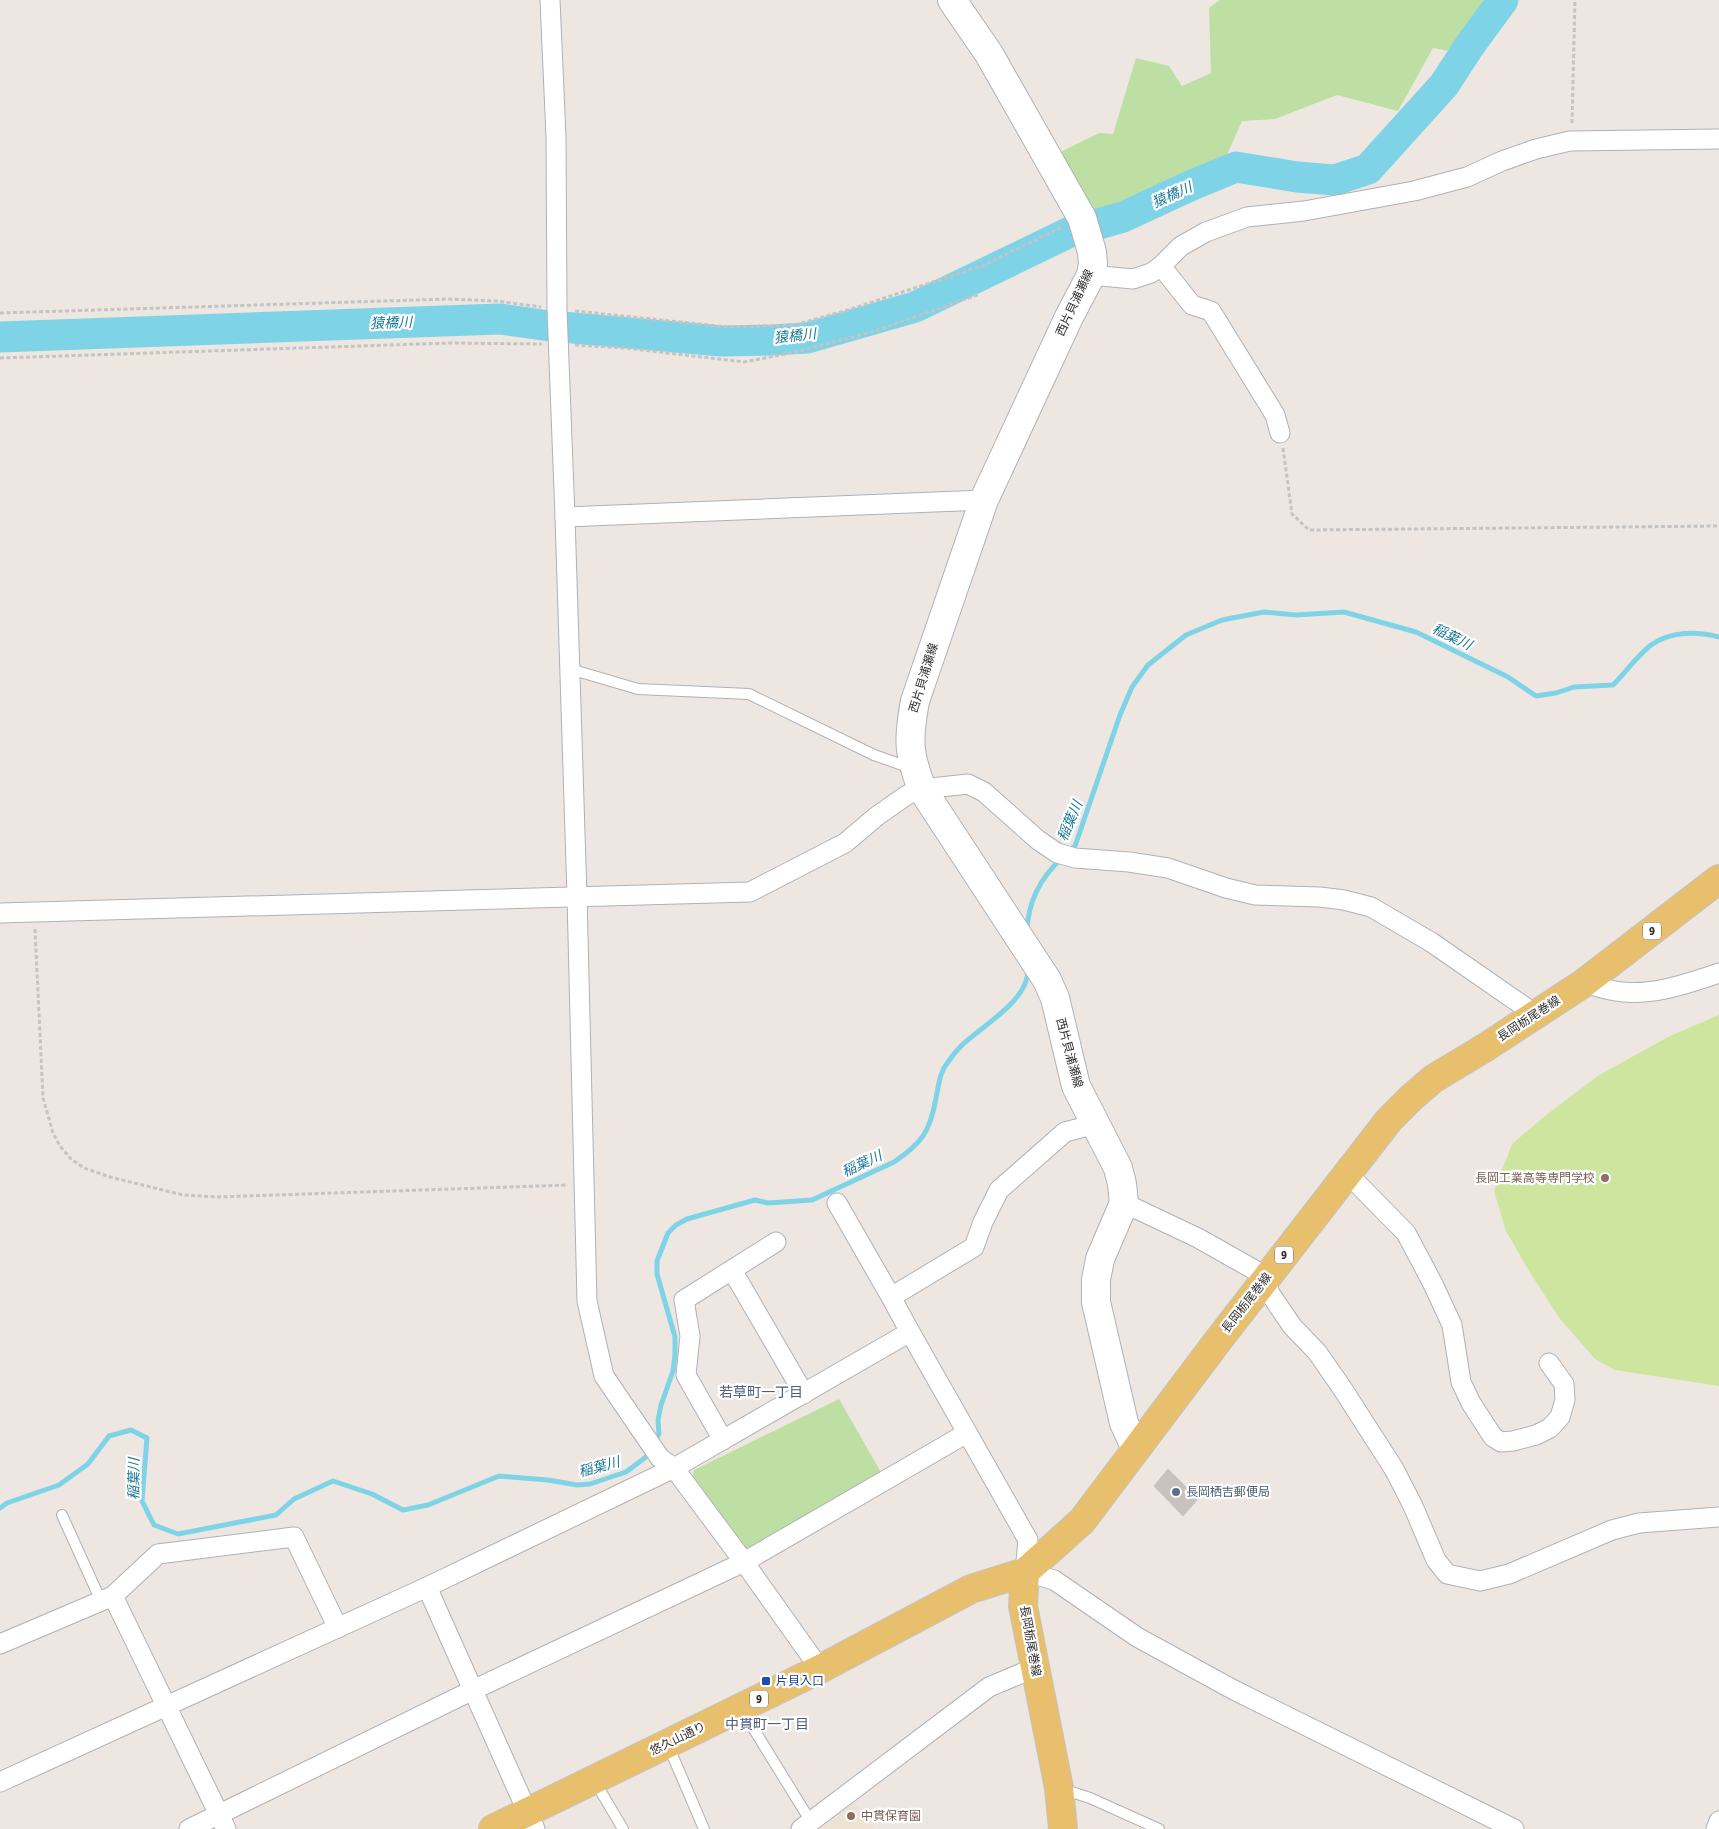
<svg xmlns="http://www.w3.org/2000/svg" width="1719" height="1829" viewBox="0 0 1719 1829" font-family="Signika,'Noto Sans JP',sans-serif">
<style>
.education{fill:#ede2d3}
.green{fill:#bddfa3}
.pitch{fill:#cee5a0}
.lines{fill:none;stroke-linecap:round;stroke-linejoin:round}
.stream{stroke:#7ed4e6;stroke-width:5}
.river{stroke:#7ed4e6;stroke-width:31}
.building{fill:#c7c2bc;stroke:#c9c3bb}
.lane-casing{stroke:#aeb1b8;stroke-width:12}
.street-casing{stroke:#aeb1b8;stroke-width:21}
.secondary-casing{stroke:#aeb1b8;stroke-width:30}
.primary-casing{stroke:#c4c4c4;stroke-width:30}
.path{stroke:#c4c4c4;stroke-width:3;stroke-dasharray:4 2.5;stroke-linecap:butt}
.lane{stroke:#fff;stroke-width:10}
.street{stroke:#fff;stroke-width:19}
.secondary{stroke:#fff;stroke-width:28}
.primary{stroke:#e7bf6d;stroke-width:28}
.education-dot{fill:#8d6e63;stroke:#fff;stroke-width:2}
.service-dot{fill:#5c6f8a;stroke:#fff;stroke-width:2}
.transit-dot{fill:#1a4fb4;stroke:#fff;stroke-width:2}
.labels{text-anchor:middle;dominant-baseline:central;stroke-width:4.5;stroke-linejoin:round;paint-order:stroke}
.shield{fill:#fff;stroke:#6d6d6d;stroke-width:1}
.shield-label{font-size:11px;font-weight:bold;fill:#2e2e2e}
.street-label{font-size:12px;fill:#2e2e2e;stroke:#fff}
.education-label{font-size:12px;fill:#785e54;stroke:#fff;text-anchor:end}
.service-label{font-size:12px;fill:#4e5e75;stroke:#fff;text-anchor:start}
.transit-label{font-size:12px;fill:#164399;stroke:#fff;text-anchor:start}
.water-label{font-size:14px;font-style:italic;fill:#197796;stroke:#fff}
.neighbourhood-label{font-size:14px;fill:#515c7b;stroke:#fff}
</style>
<rect width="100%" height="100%" fill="#eee7e1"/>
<polygon class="education" points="855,1802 874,1829 820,1829"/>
<g class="green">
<polygon points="1220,0 1515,0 1477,56 1433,48 1398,111 1337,95 1275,119 1242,121 1223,164 1101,215 1083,203 1054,155 1099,133 1113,134 1136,58 1169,66 1182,86 1211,73 1209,8"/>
<polygon points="839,1399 882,1474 747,1552 692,1482 694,1470"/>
</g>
<polygon class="pitch" points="1719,1015 1719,1386 1615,1370 1595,1359 1560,1319 1529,1271 1506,1231 1494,1191 1512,1144 1545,1116 1599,1075 1670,1036"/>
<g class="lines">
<g class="stream">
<path d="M1068 852 1075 846 1120 715 1132 687 1148 665 1186 635 1222 620 1264 612 1296 615 1344 612 1416 632 1508 677 1536 696 1556 693 1574 687 1613 685C1625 673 1638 655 1651 645 1671 631 1697 631 1719 637"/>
<path d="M1027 931C1028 901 1040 878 1062 858"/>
<path d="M654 1442 659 1434 658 1420 661 1405 673 1371 675 1354V1337L657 1274V1261L668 1233 676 1225 687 1219 755 1200 768 1203 812 1200 894 1162C922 1143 930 1132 936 1098 939 1085 939 1073 948 1062 952 1056 957 1050 962 1045 983 1025 1028 1001 1028 970"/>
<polyline points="0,1508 7,1503 59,1485 88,1464 109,1436 131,1430 147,1438 142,1501 154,1525 178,1534 276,1515 294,1499 333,1481 372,1494 403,1510 428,1505 499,1476 548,1480 577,1485 590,1484 626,1472 646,1457 650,1450"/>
</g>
<polyline class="river" points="0,337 500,319 550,326 721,341 772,340 807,338 915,307 1070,232 1123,217 1190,186 1236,167 1297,177 1335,180 1368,169 1444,85 1470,45 1503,0"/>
</g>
<polygon class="building" points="1168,1469 1198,1499 1183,1516 1154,1486"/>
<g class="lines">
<defs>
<g id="lane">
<polyline points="570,669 638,689 749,694 874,755 911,768"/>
<polyline points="62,1515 101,1601"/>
<polyline points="742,1710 811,1822"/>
<polyline points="668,1745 704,1829"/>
<polyline points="594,1780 623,1829"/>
<polyline points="1062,1789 1090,1798 1159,1829"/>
</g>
<g id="street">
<polyline points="550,0 556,137 557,309 565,517 577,896 587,1301 604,1376 660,1458 674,1468 744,1562 820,1669"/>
<polyline points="1161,266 1192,305 1211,311 1275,415 1280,433"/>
<polyline points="1091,275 1133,279 1151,273 1161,266 1181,246 1206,232 1247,217 1304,211 1414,191 1467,177 1502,161 1536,149 1570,141 1719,139"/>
<polyline points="565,517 984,500"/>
<polyline points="0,913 750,892 845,843 877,816 907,795 922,789 968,784 984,792 1038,840 1057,853 1075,858 1129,862 1168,868 1226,888 1255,895 1320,897 1344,900 1371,907 1431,942 1535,1014"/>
<path d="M1584 983C1594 986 1604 989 1615 991 1650 997 1686 984 1719 973"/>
<polyline points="1348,1174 1406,1233 1433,1284 1452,1325 1461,1382 1471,1403 1493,1437 1501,1442 1513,1441 1536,1435 1550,1428 1560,1417 1565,1400 1564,1384 1549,1363"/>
<polyline points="837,1203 891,1297"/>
<polyline points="1124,1203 1198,1238 1267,1277 1269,1292 1292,1326 1317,1352 1342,1388 1394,1469 1413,1506 1436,1560 1447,1574 1480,1581 1509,1574 1612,1530 1639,1523 1719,1517"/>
<polyline points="732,1270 804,1394"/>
<polyline points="910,1332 891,1297 974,1247 983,1222 999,1190 1065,1132 1096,1124"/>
<polyline points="723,1440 686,1375 690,1336 684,1300 776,1242"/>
<polyline points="427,1587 535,1829"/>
<polyline points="113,1596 226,1829"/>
<polyline points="0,1644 113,1596 158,1554 294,1537 338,1628"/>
<polyline points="0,1782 427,1587 674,1468 910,1332 1028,1540 1025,1572 1054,1580 1137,1637 1232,1689 1514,1829"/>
<polyline points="189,1829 473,1690 744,1562 967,1433"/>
<polyline points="801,1829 989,1687 1034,1668"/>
<polyline points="1716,1829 1719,1821"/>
</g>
<path id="secondary" d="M952 0 989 54 1082 218 1092 252 1093 264 1091 275 1069 317 984 500 915 701C908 739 908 753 922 789L1047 980 1055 998 1076 1086 1118 1168 1122 1184 1124 1203 1100 1259 1096 1280V1302L1124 1423 1136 1449"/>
<g id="primary">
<polyline points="493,1829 820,1669 971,1589 1025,1572"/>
<polyline points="1063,1829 1059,1788 1023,1606 1025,1572 1082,1521 1220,1338 1389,1120 1411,1098 1433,1079 1486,1047 1584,983 1719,879"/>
</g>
</defs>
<use href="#lane" class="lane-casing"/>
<use href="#street" class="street-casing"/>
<use href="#secondary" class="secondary-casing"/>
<use href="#primary" class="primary-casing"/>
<g class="path">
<polyline points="1572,123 1575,0"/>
<polyline points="575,311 728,327 794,325 848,310 984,265 1062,227"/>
<polyline points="0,313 449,299 496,301 541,307"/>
<polyline points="575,345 625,348 744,362 796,352 875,331 980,294"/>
<polyline points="0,358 450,343 542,344"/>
<polyline points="1283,448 1292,514 1309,530 1719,526"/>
<polyline points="35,929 43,1098 53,1133 60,1146 71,1159 84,1168 110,1177 183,1195 217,1197 568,1185"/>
</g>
<use href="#lane" class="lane"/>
<use href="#street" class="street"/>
<use href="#secondary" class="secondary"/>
<use href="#primary" class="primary"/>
</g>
<g class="education-dot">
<circle cx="1605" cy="1178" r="5"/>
<circle cx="851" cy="1816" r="5"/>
</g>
<circle class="service-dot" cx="1176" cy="1492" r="5"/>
<rect class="transit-dot" x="761" y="1676" width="10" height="10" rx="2.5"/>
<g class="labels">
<g class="shield">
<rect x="1643" y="922.5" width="18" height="17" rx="4"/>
<rect x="1275" y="1246.5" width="18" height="17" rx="4"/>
<rect x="750" y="1690.5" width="18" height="17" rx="4"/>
</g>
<g class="shield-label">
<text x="1652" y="931">9</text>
<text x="1284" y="1255">9</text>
<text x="759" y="1699">9</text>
</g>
<g class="street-label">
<text transform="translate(1075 303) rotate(-65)">西片貝浦瀬線</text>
<text transform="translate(924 678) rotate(-73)">西片貝浦瀬線</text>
<text transform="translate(1529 1019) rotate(-33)">長岡栃尾巻線</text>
<text transform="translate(1069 1053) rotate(75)">西片貝浦瀬線</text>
<text transform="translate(1247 1303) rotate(-52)">長岡栃尾巻線</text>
<text transform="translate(1030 1641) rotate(80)">長岡栃尾巻線</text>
<text transform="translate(678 1739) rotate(-26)">悠久山通り</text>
</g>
<g class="education-label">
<text x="1595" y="1178">長岡工業高等専門学校</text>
<text x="861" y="1816" text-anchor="start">中貫保育園</text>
</g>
<g class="service-label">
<text x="1186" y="1492">長岡栖吉郵便局</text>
</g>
<g class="transit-label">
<text x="776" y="1681">片貝入口</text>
</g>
<g class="water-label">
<text transform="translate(1172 195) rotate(-24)">猿橋川</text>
<text transform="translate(391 323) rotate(-2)">猿橋川</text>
<text transform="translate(795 336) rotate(-6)">猿橋川</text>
<text transform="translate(1452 637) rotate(26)">稲葉川</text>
<text transform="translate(1070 821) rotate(-67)">稲葉川</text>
<text transform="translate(862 1164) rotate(-25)">稲葉川</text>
<text transform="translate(599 1467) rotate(-15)">稲葉川</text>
<text transform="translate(134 1479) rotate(-89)">稲葉川</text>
</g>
<g class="neighbourhood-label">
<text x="761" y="1392">若草町一丁目</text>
<text x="767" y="1724">中貫町一丁目</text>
</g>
</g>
</svg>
